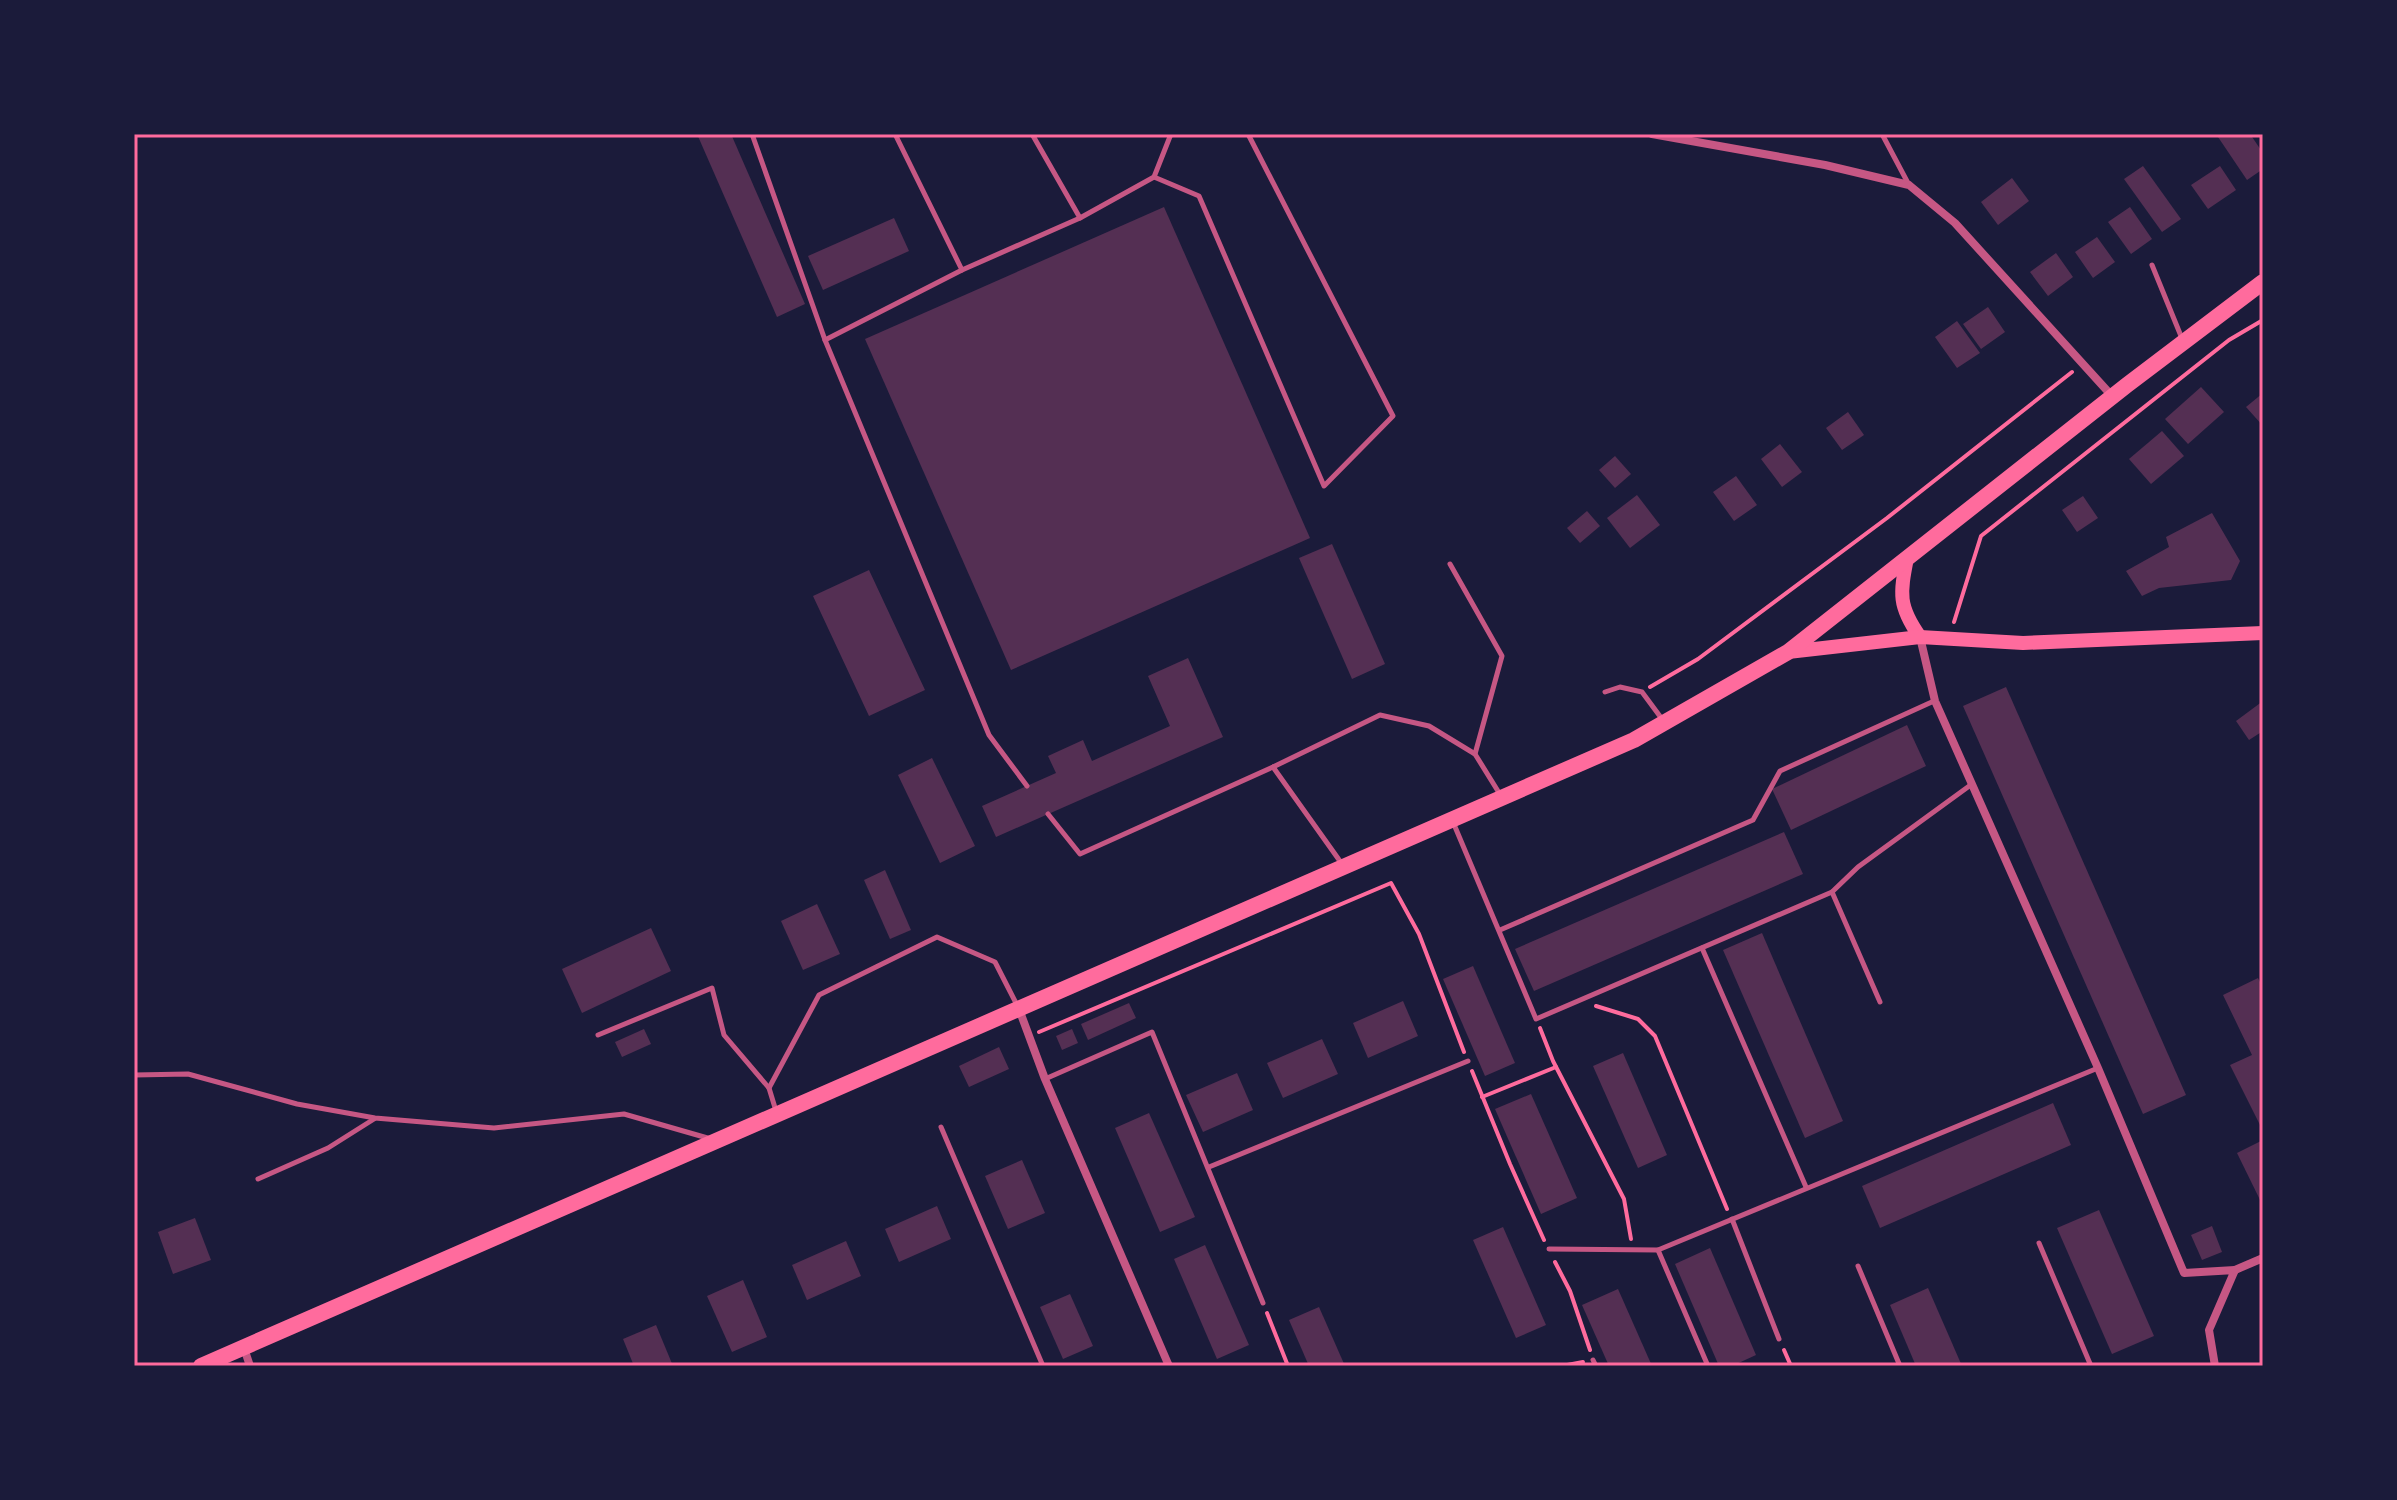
<svg xmlns="http://www.w3.org/2000/svg" width="2397" height="1500" viewBox="0 0 2397 1500" font-family="'IBM Plex Sans',sans-serif">
<style>
.building{fill:#542f53}
.lines{fill:none;stroke-linecap:round;stroke-linejoin:round}
.path{stroke:#ff6b9d;stroke-width:4}
.service{stroke:#c65784;stroke-width:5}
.minor{stroke:#c65784;stroke-width:8}
.secondary{stroke:#ff6b9d;stroke-width:14}
.primary{stroke:#ff6b9d;stroke-width:16}
.neatline{fill:none;stroke:#ff6b9d;stroke-width:3}
</style>
<rect width="100%" height="100%" fill="#1b1b3a"/>
<g class="building">
<polygon points="697,134 731,134 805,304 777,317"/>
<polygon points="2216,134 2250,134 2263,153 2263,169 2247,180"/>
<polygon points="2143,166 2181,219 2162,232 2124,179"/>
<polygon points="2220,166 2236,190 2208,209 2191,185"/>
<polygon points="2012,178 2029,201 1998,225 1981,202"/>
<polygon points="1164,207 1310,538 1011,670 865,339"/>
<polygon points="2130,207 2152,239 2131,254 2108,222"/>
<polygon points="894,218 909,251 823,290 808,256"/>
<polygon points="2097,237 2115,262 2093,278 2075,252"/>
<polygon points="2056,253 2073,277 2048,296 2030,272"/>
<polygon points="1988,307 2005,332 1981,349 1963,324"/>
<polygon points="1957,321 1980,353 1957,368 1935,337"/>
<polygon points="2201,387 2224,412 2188,444 2165,419"/>
<polygon points="2263,393 2263,426 2246,407"/>
<polygon points="1848,412 1864,435 1842,450 1826,428"/>
<polygon points="2162,431 2184,456 2151,484 2129,459"/>
<polygon points="1780,444 1802,472 1782,487 1761,459"/>
<polygon points="1615,456 1631,474 1615,488 1599,470"/>
<polygon points="1736,476 1757,505 1734,521 1713,492"/>
<polygon points="1637,495 1660,525 1630,548 1607,518"/>
<polygon points="2083,496 2098,518 2077,532 2062,510"/>
<polygon points="1587,511 1600,526 1580,543 1567,528"/>
<polygon points="2212,513 2240,561 2231,580 2159,588 2142,596 2126,571 2169,547 2166,537"/>
<polygon points="1332,544 1385,664 1352,679 1299,558"/>
<polygon points="869,570 925,690 869,716 813,596"/>
<polygon points="1188,658 1223,737 996,837 982,806 1056,773 1048,756 1083,740 1092,761 1170,726 1148,676"/>
<polygon points="2006,687 2186,1095 2143,1114 1963,706"/>
<polygon points="2263,701 2263,731 2249,740 2236,721"/>
<polygon points="1907,725 1926,766 1791,830 1772,789"/>
<polygon points="932,758 975,846 940,863 898,775"/>
<polygon points="1784,832 1803,874 1534,991 1515,949"/>
<polygon points="885,870 911,930 890,939 864,880"/>
<polygon points="817,904 840,954 803,970 781,921"/>
<polygon points="651,928 671,971 582,1013 562,969"/>
<polygon points="1762,933 1843,1121 1805,1138 1723,950"/>
<polygon points="1473,966 1515,1063 1485,1076 1443,979"/>
<polygon points="2258,978 2263,988 2263,1131 2230,1065 2252,1055 2223,995"/>
<polygon points="1403,1001 1418,1036 1368,1058 1353,1023"/>
<polygon points="1129,1003 1136,1018 1088,1040 1081,1024"/>
<polygon points="644,1029 651,1044 622,1057 615,1042"/>
<polygon points="1072,1029 1078,1043 1062,1050 1056,1036"/>
<polygon points="1322,1039 1338,1074 1283,1098 1267,1063"/>
<polygon points="999,1047 1009,1069 969,1087 959,1066"/>
<polygon points="1623,1053 1667,1155 1638,1168 1593,1066"/>
<polygon points="1237,1073 1253,1110 1203,1132 1186,1095"/>
<polygon points="1531,1094 1577,1198 1541,1214 1495,1109"/>
<polygon points="2053,1103 2071,1145 1880,1228 1862,1186"/>
<polygon points="1149,1113 1195,1217 1160,1232 1115,1128"/>
<polygon points="2263,1140 2263,1206 2237,1153"/>
<polygon points="1022,1160 1045,1213 1008,1229 985,1176"/>
<polygon points="937,1206 951,1239 899,1262 885,1229"/>
<polygon points="2099,1210 2154,1336 2112,1354 2057,1228"/>
<polygon points="195,1218 211,1260 173,1274 158,1232"/>
<polygon points="2212,1226 2222,1252 2202,1260 2191,1235"/>
<polygon points="1503,1227 1546,1325 1516,1338 1473,1240"/>
<polygon points="846,1241 861,1276 807,1300 792,1265"/>
<polygon points="1205,1245 1249,1345 1217,1359 1174,1259"/>
<polygon points="1710,1248 1756,1355 1732,1366 1719,1366 1675,1264"/>
<polygon points="743,1280 767,1337 732,1352 707,1296"/>
<polygon points="1928,1288 1962,1366 1916,1366 1890,1305"/>
<polygon points="1618,1289 1652,1366 1609,1366 1582,1305"/>
<polygon points="1070,1294 1093,1346 1063,1359 1040,1307"/>
<polygon points="1319,1307 1345,1366 1309,1366 1289,1320"/>
<polygon points="656,1325 673,1366 634,1366 623,1339"/>
</g>
<g class="lines">
<g class="path">
<polyline points="1954,622 1981,536 2229,340 2263,320"/>
<polyline points="1650,687 1698,659 1887,518 2072,372"/>
<polyline points="1596,1006 1638,1019 1655,1036 1727,1209"/>
<polyline points="1540,1028 1553,1061 1624,1199 1631,1239"/>
<polyline points="1039,1032 1391,883 1419,934 1464,1052"/>
<polyline points="1472,1071 1510,1164 1544,1240"/>
<polyline points="1482,1097 1556,1067"/>
<polyline points="1555,1262 1570,1291 1590,1350"/>
<polyline points="1267,1313 1288,1366"/>
<polyline points="1784,1350 1791,1366"/>
<polyline points="1562,1366 1583,1362"/>
</g>
<g class="service">
<polyline points="752,134 825,340 989,735 1027,786"/>
<polyline points="1882,134 1909,185"/>
<polyline points="1154,177 1199,196 1324,486 1393,416 1248,134"/>
<polyline points="1080,218 1154,177 1171,134"/>
<polyline points="2152,265 2183,341"/>
<polyline points="962,270 1080,218 1032,134"/>
<polyline points="825,340 962,270 895,134"/>
<polyline points="1450,564 1502,656 1475,754"/>
<polyline points="1605,692 1620,687 1642,692 1662,719"/>
<polyline points="1273,767 1342,864"/>
<polyline points="1048,814 1080,854 1273,767 1380,715 1429,726 1475,754 1501,796"/>
<polyline points="1453,822 1536,1019 1832,892 1880,1002"/>
<polyline points="1832,892 1858,867 1972,784"/>
<polyline points="1500,930 1753,820 1780,771 1934,701"/>
<polyline points="1702,948 1806,1187"/>
<polyline points="598,1035 712,988 724,1035 769,1088 776,1111"/>
<polyline points="134,1075 188,1074 297,1104 375,1118 494,1128 624,1114 711,1139"/>
<polyline points="1045,1079 1152,1032 1263,1303"/>
<polyline points="769,1088 819,995 937,937 995,962 1017,1005"/>
<polyline points="941,1127 1043,1366"/>
<polyline points="1209,1167 1468,1061"/>
<polyline points="258,1179 328,1148 374,1119"/>
<polyline points="1732,1219 1779,1339"/>
<polyline points="2039,1243 2091,1366"/>
<polyline points="1549,1249 1658,1250 2098,1068"/>
<polyline points="1658,1250 1708,1366"/>
<polyline points="1858,1266 1900,1366"/>
<polyline points="1593,1360 1596,1366"/>
</g>
<g class="minor">
<polyline points="1652,134 1825,165 1909,185 1955,223 2112,396"/>
<polyline points="1920,637 1935,701 2098,1068 2184,1273 2235,1270 2209,1330 2215,1366"/>
<polyline points="1019,1009 1045,1079 1169,1366"/>
<polyline points="2235,1270 2263,1258"/>
<polyline points="244,1348 250,1366"/>
</g>
<g class="secondary">
<path d="M1907 558C1900 594 1898 606 1920 637"/>
<polyline points="1788,652 1920,637 2023,643 2263,633"/>
</g>
<polyline class="primary" points="201,1366 1634,740 1788,652 2127,385 2263,282"/>
</g>
<rect width="2397" height="1500" fill="none" stroke="#1b1b3a" stroke-width="272"/>
<rect x="136" y="136" width="2125" height="1228" class="neatline"/>
</svg>
